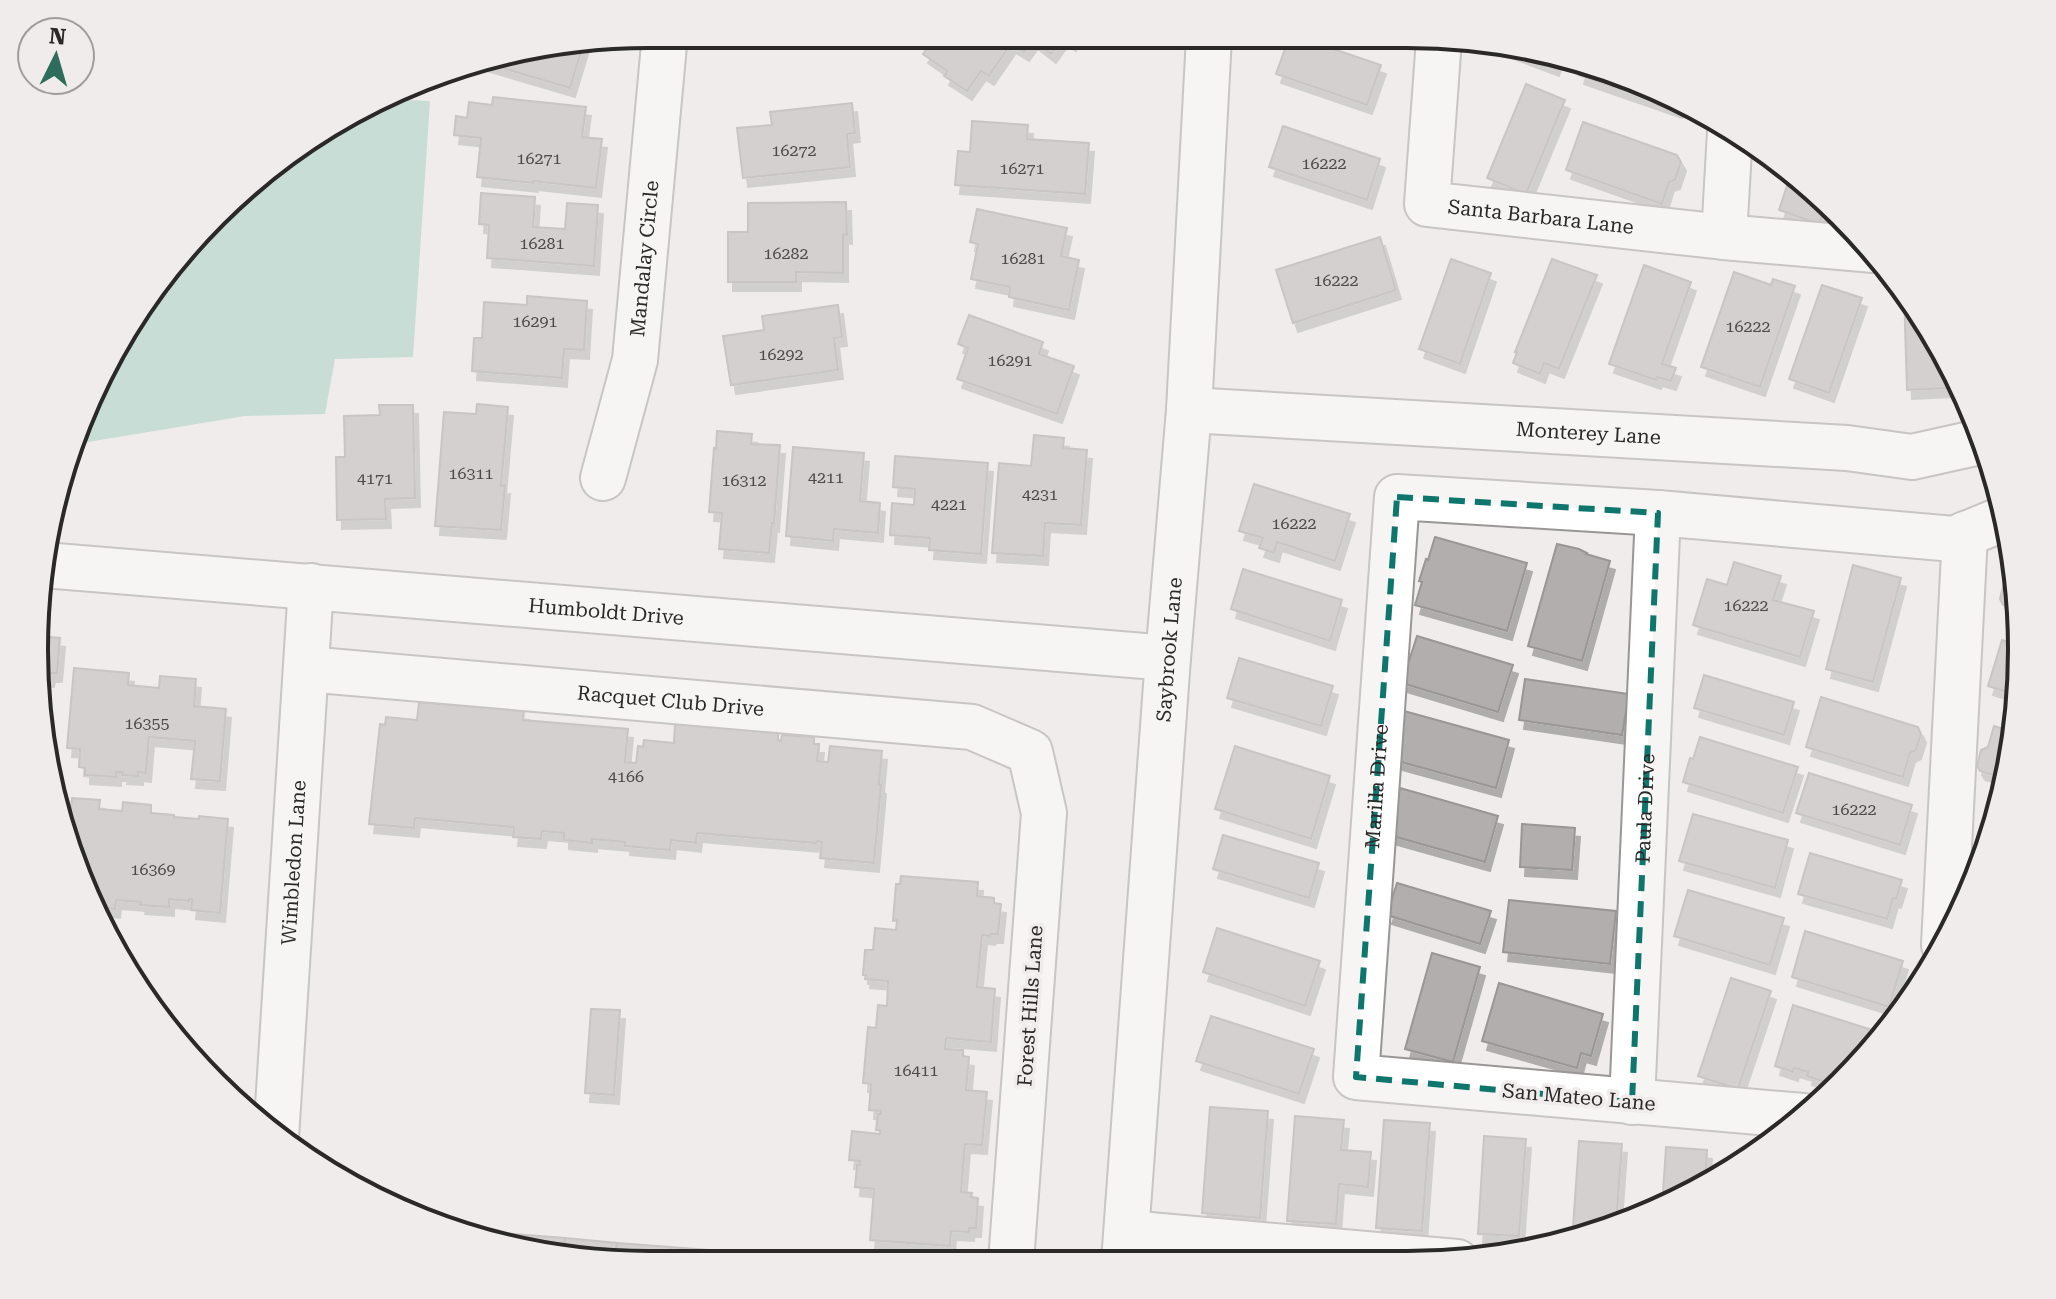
<svg xmlns="http://www.w3.org/2000/svg" width="2056" height="1299" viewBox="0 0 2056 1299" font-family="'Roboto Serif',serif">
<style>
.water{fill:#98cbba}
.building{fill:#b1aead;stroke:#999695;stroke-width:2;filter:url(#shadow)}
.lines{fill:none;stroke-linecap:round;stroke-linejoin:round}
.minor-casing{stroke:#999695;stroke-width:48}
.major-casing{stroke:#999695;stroke-width:48}
.minor{stroke:#fff;stroke-width:44}
.major{stroke:#fff;stroke-width:44}
.marked{fill:none;stroke:#0f766e;stroke-width:6;stroke-dasharray:16 10;stroke-linejoin:round}
.labels{text-anchor:middle;dominant-baseline:central;stroke-width:7;stroke-linejoin:round;paint-order:stroke}
.number-label{font-size:16px;fill:#4c4a49}
.street-label{font-size:20px;fill:#2a2828;stroke:#efeceb}
.rim{fill:none;stroke:#2a2828;stroke-width:4}
</style>
<defs>
<filter id="shadow"><feDropShadow dx="5" dy="9" stdDeviation="0" flood-color="#0004"/></filter>
</defs>
<rect width="100%" height="100%" fill="#efeceb"/>
<polygon class="water" points="386,99 430,101 413,357 335,359 325,414 245,416 70,445 161,274 307,138"/>
<g class="building">
<polygon points="928,36 1074,37 1071,42 1063,37 1051,54 1033,40 1024,52 1011,44 989,76 981,71 967,91 944,76 947,71 923,54 928,47 923,44"/>
<polygon points="1289,38 1301,38 1381,65 1367,105 1276,74"/>
<polygon points="1480,39 1486,39 1557,58 1554,67"/>
<polygon points="583,45 570,88 482,62"/>
<polygon points="1582,65 1642,81 1679,102 1677,109 1579,75"/>
<polygon points="1526,84 1565,100 1526,194 1487,178"/>
<polygon points="493,97 586,107 582,137 602,139 596,188 533,181 533,183 477,177 481,138 454,135 456,116 467,118 469,102 492,105"/>
<polygon points="852,103 855,133 847,134 850,167 743,178 737,128 772,125 770,112"/>
<polygon points="972,121 1028,125 1027,139 1089,143 1085,194 955,185 958,151 970,152"/>
<polygon points="1583,122 1677,155 1681,162 1675,180 1669,182 1662,204 1566,170"/>
<polygon points="1283,126 1380,159 1367,200 1269,167"/>
<polygon points="1792,171 1826,203 1819,224 1779,210"/>
<polygon points="481,193 535,197 533,227 565,229 567,203 598,205 594,266 487,258 489,225 479,224"/>
<polygon points="846,202 847,235 843,234 843,273 796,272 796,282 728,282 728,232 748,232 748,203"/>
<polygon points="977,209 1067,228 1061,256 1079,260 1069,310 1009,297 1010,287 971,279 978,244 970,242"/>
<polygon points="1380,237 1396,290 1293,323 1276,270"/>
<polygon points="1451,259 1491,273 1460,364 1419,349"/>
<polygon points="1552,259 1597,275 1559,369 1544,363 1540,374 1513,363 1517,352 1515,352"/>
<polygon points="1644,265 1691,282 1662,364 1676,368 1671,381 1657,377 1656,380 1609,364"/>
<polygon points="1734,272 1771,285 1773,279 1795,286 1760,387 1701,367"/>
<polygon points="1822,285 1862,298 1829,393 1789,379"/>
<polygon points="1904,292 1940,342 1948,360 1949,388 1907,390"/>
<polygon points="527,296 587,301 584,350 564,349 562,378 472,371 474,338 482,338 484,302 527,305"/>
<polygon points="838,305 842,337 834,338 838,370 731,385 723,336 764,330 762,316"/>
<polygon points="969,315 1043,342 1039,354 1074,366 1057,414 957,379 968,348 958,344"/>
<polygon points="477,404 508,407 501,486 505,485 501,530 435,526 444,412 476,414"/>
<polygon points="379,405 413,405 415,498 385,499 386,519 337,520 336,457 345,457 344,416 380,415"/>
<polygon points="717,431 752,434 751,444 780,445 774,523 772,523 769,553 719,549 722,513 709,512 714,448 716,449"/>
<polygon points="1034,435 1064,438 1063,448 1087,450 1081,525 1045,523 1043,556 992,553 999,463 1031,466"/>
<polygon points="793,447 864,453 860,501 880,503 878,533 834,529 833,541 786,536"/>
<polygon points="895,456 988,463 981,554 929,550 930,538 890,535 892,503 914,505 915,489 893,487"/>
<polygon points="1254,484 1350,514 1335,561 1277,542 1274,553 1259,548 1263,538 1239,531"/>
<polygon points="1435,537 1527,563 1507,631 1415,605 1422,582 1419,581 1426,559 1428,560"/>
<polygon points="1557,544 1579,549 1587,553 1586,554 1610,561 1582,661 1528,646"/>
<polygon points="1734,562 1781,576 1773,600 1814,611 1800,657 1693,625 1707,579 1727,585"/>
<polygon points="2015,563 2017,570 2018,609 2003,605 2000,599 2004,583 2011,579"/>
<polygon points="1853,565 1901,578 1873,682 1826,669"/>
<polygon points="1243,569 1342,600 1330,641 1231,609"/>
<polygon points="38,636 60,638 57,673 50,673 49,678 42,677"/>
<polygon points="1417,636 1513,665 1498,712 1402,683"/>
<polygon points="2002,640 2019,646 2020,696 1988,686"/>
<polygon points="1239,658 1333,686 1321,726 1227,698"/>
<polygon points="74,668 129,673 128,685 159,688 160,676 196,679 194,706 226,709 220,781 191,779 195,741 149,737 146,773 138,772 138,776 122,775 123,772 116,772 116,777 85,775 85,768 79,767 80,749 67,748"/>
<polygon points="1704,675 1794,702 1784,735 1694,708"/>
<polygon points="1525,679 1629,694 1622,735 1519,720"/>
<polygon points="1821,697 1918,727 1921,734 1916,750 1910,753 1903,777 1806,747"/>
<polygon points="419,702 524,711 523,720 628,729 625,762 636,763 638,746 643,747 644,740 674,743 675,723 778,732 778,740 781,741 782,735 814,737 814,744 819,744 817,761 828,762 830,746 882,751 879,784 881,785 874,863 820,858 822,842 817,841 816,843 697,833 696,843 671,840 670,850 625,846 625,842 592,839 592,843 564,840 564,833 542,831 541,839 513,837 514,827 415,818 414,828 369,824 380,724 385,725 386,717 417,720"/>
<polygon points="1404,711 1509,740 1496,788 1390,759"/>
<polygon points="1994,726 2014,732 2006,779 1980,771 1977,766 1981,750 1988,747"/>
<polygon points="1700,737 1798,767 1783,813 1683,782 1690,758 1693,759"/>
<polygon points="1235,746 1330,776 1311,839 1215,809"/>
<polygon points="1809,773 1912,805 1900,845 1796,813"/>
<polygon points="1400,788 1498,816 1485,862 1389,835"/>
<polygon points="72,798 100,800 99,809 122,811 123,802 151,805 151,813 174,815 174,817 199,819 199,816 228,819 220,913 191,910 192,899 189,899 189,901 169,899 169,907 140,905 141,902 116,900 115,909 99,907 68,838"/>
<polygon points="1693,814 1788,840 1775,888 1679,861"/>
<polygon points="1985,822 1995,825 1981,861 1974,858"/>
<polygon points="1522,824 1575,828 1572,870 1520,867"/>
<polygon points="1223,835 1319,863 1309,898 1213,869"/>
<polygon points="1810,853 1902,880 1896,899 1893,898 1887,919 1798,894"/>
<polygon points="901,876 978,882 977,896 994,898 994,903 1001,904 998,934 991,934 990,936 982,935 977,987 995,989 991,1042 946,1038 945,1049 963,1050 963,1056 969,1057 966,1090 987,1092 982,1145 965,1144 961,1192 972,1193 971,1197 978,1198 976,1228 969,1228 969,1232 951,1231 950,1246 870,1240 874,1189 855,1187 857,1165 860,1165 860,1161 849,1160 852,1131 880,1134 880,1130 876,1130 878,1114 881,1114 881,1111 869,1110 871,1084 863,1083 868,1027 876,1028 878,1005 887,1006 888,981 865,979 866,975 863,975 865,950 873,950 875,928 896,930 897,920 893,921 896,884 900,884"/>
<polygon points="1397,883 1491,911 1480,944 1387,915"/>
<polygon points="1688,890 1784,918 1770,965 1674,936"/>
<polygon points="1509,900 1616,911 1610,964 1503,952"/>
<polygon points="1217,928 1320,961 1305,1006 1203,972"/>
<polygon points="1805,931 1903,961 1889,1007 1792,977"/>
<polygon points="1432,953 1480,967 1453,1062 1405,1049"/>
<polygon points="1731,978 1771,991 1738,1089 1698,1076"/>
<polygon points="1499,983 1603,1014 1591,1056 1581,1053 1577,1068 1482,1041"/>
<polygon points="1793,1005 1885,1034 1837,1082 1829,1079 1828,1083 1807,1076 1808,1072 1794,1068 1793,1072 1775,1066"/>
<polygon points="591,1009 620,1010 614,1095 585,1093"/>
<polygon points="1211,1016 1314,1049 1299,1094 1196,1061"/>
<polygon points="1210,1107 1268,1111 1260,1218 1202,1213"/>
<polygon points="1295,1116 1344,1120 1341,1150 1371,1152 1368,1187 1339,1184 1336,1224 1287,1221"/>
<polygon points="1384,1120 1430,1123 1422,1231 1376,1228"/>
<polygon points="1484,1136 1526,1139 1519,1236 1478,1234"/>
<polygon points="1579,1141 1622,1144 1616,1225 1572,1242"/>
<polygon points="1666,1147 1707,1150 1705,1185 1679,1201 1662,1208"/>
<polygon points="462,1230 513,1234 512,1244 462,1231"/>
<polygon points="513,1234 565,1238 564,1258 512,1244"/>
<polygon points="565,1238 617,1243 615,1260 564,1258"/>
<polygon points="617,1243 670,1247 669,1260 615,1260"/>
<polygon points="670,1247 721,1251 721,1260 669,1260"/>
<polygon points="721,1251 774,1255 774,1261 721,1260"/>
<polygon points="774,1255 826,1260 826,1261 774,1261"/>
</g>
<g class="lines">
<defs>
<g id="minor">
<path id="s1" d="M1439 39 1427 204 1724 237 1874 250"/>
<polyline points="1724,237 1730,132"/>
<path id="s2" d="M1189 410 1847 448 1912 457 1984 441"/>
<path id="s3" d="M603 478 635 360 665 34"/>
<path id="s4" d="M44 565 1168 658"/>
<path id="s5" d="M306 669 972 727 1030 752 1044 813 1011 1262"/>
<polyline points="1944,945 1965,534"/>
<path id="s6" d="M1632 1102 1658 513"/>
<path id="s7" d="M1803 1116 1356 1077 1397 497 1658 513 1954 539 2005 518"/>
<path id="s8" d="M276 1138 311 586"/>
<polyline points="1127,1233 1457,1262"/>
</g>
<g id="major">
<path id="s9" d="M1124 1262 1168 658 1189 410 1209 37"/>
</g>
</defs>
<use href="#minor" class="minor-casing"/>
<use href="#major" class="major-casing"/>
<use href="#minor" class="minor"/>
<use href="#major" class="major"/>
</g>
<path d="M0 0H2056V1299H0ZM1397 497 1658 513 1632 1102 1356 1077Z" fill="#efeceb" fill-opacity=".55" fill-rule="evenodd"/>
<path class="marked" d="M1397 497 1658 513 1632 1102 1356 1077Z"/>
<g class="labels">
<g class="number-label">
<text x="794" y="150">16272</text>
<text x="539" y="158">16271</text>
<text x="1324" y="163">16222</text>
<text x="1022" y="168">16271</text>
<text x="542" y="243">16281</text>
<text x="786" y="253">16282</text>
<text x="1023" y="258">16281</text>
<text x="1336" y="280">16222</text>
<text x="535" y="321">16291</text>
<text x="1748" y="326">16222</text>
<text x="781" y="354">16292</text>
<text x="1010" y="360">16291</text>
<text x="471" y="473">16311</text>
<text x="826" y="477">4211</text>
<text x="375" y="478">4171</text>
<text x="744" y="480">16312</text>
<text x="1040" y="494">4231</text>
<text x="949" y="504">4221</text>
<text x="1294" y="523">16222</text>
<text x="1746" y="605">16222</text>
<text x="147" y="723">16355</text>
<text x="626" y="776">4166</text>
<text x="1854" y="809">16222</text>
<text x="153" y="869">16369</text>
<text x="916" y="1070">16411</text>
</g>
<g class="street-label">
<text stroke="none"><textPath href="#s1" startOffset="280">Santa Barbara Lane</textPath></text>
<text stroke="none"><textPath href="#s3" startOffset="224">Mandalay Circle</textPath></text>
<text stroke="none"><textPath href="#s2" startOffset="400">Monterey Lane</textPath></text>
<text stroke="none"><textPath href="#s4" startOffset="564">Humboldt Drive</textPath></text>
<text stroke="none"><textPath href="#s9" startOffset="614">Saybrook Lane</textPath></text>
<text stroke="none"><textPath href="#s5" startOffset="366">Racquet Club Drive</textPath></text>
<text stroke="none"><textPath href="#s7" startOffset="740">Marilla Drive</textPath></text>
<text stroke="none"><textPath href="#s6" startOffset="294">Paula Drive</textPath></text>
<text stroke="none"><textPath href="#s8" startOffset="276">Wimbledon Lane</textPath></text>
<text transform="translate(1030 1006) rotate(-86)">Forest Hills Lane</text>
<text transform="translate(1579 1097) rotate(5)">San Mateo Lane</text>
</g>
</g>
<path d="M0 0H2056V1299H0ZM649 48H1407A601 601 0 0 1 2008 649V650A601 601 0 0 1 1407 1251H649A601 601 0 0 1 48 650V649A601 601 0 0 1 649 48Z" fill="#efeceb" fill-rule="evenodd"/>
<path class="rim" d="M649 48H1407A601 601 0 0 1 2008 649V650A601 601 0 0 1 1407 1251H649A601 601 0 0 1 48 650V649A601 601 0 0 1 649 48Z"/>
<g transform="translate(56 56) rotate(5)"><circle r="38" fill="#efeceb" stroke="#a09e9d" stroke-width="2"/>
<path d="M0-6L14 30L0 20L-14 30Z" fill="#2e6d5b"/>
<text y="-12" font-size="22" font-weight="bold" text-anchor="middle" fill="#2a2828">N</text>
</g>
</svg>
